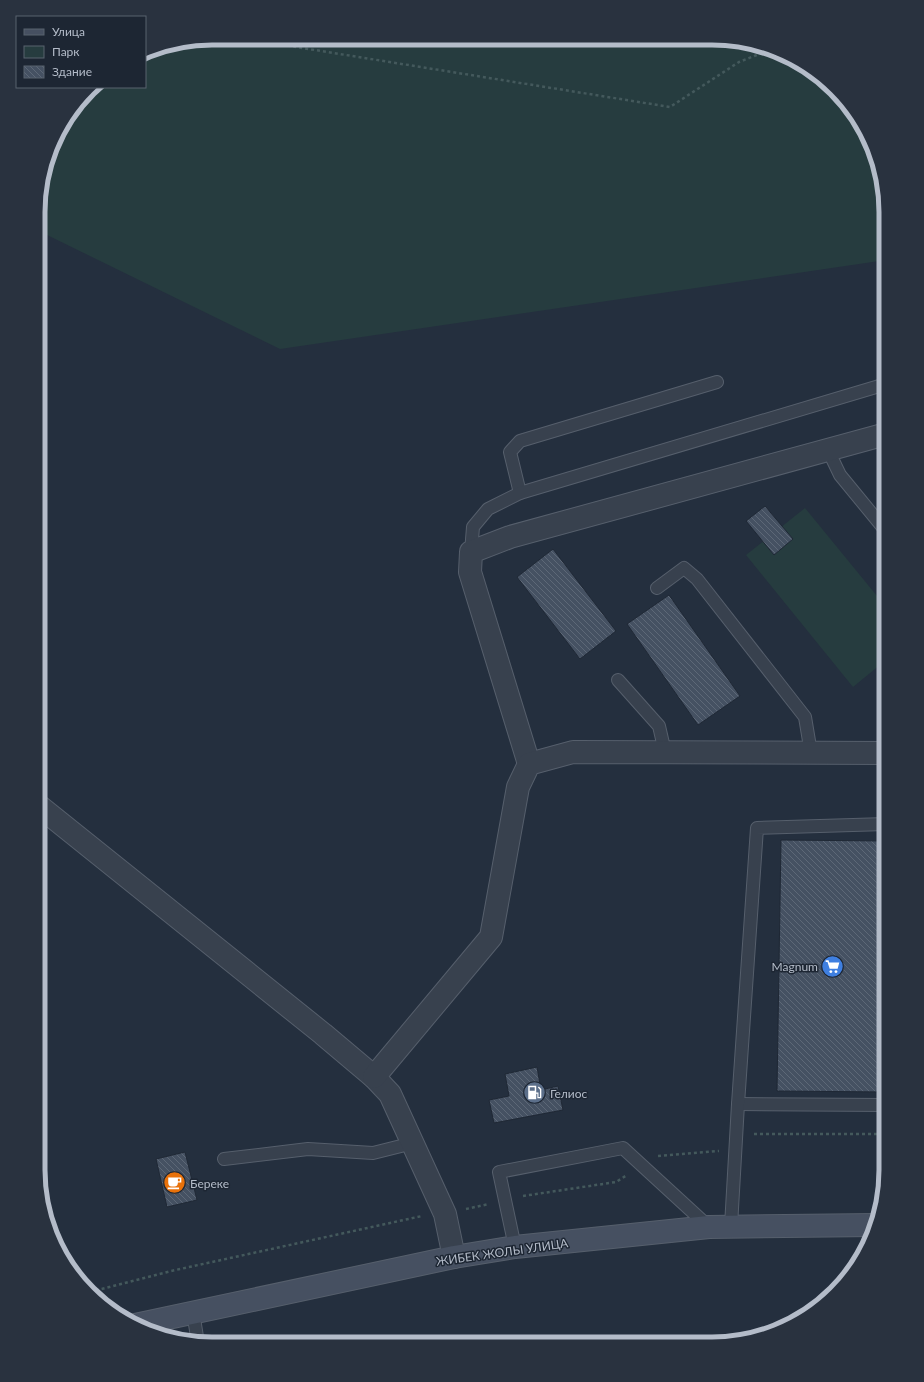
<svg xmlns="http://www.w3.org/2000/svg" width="924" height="1382" viewBox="0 0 924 1382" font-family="Lato,sans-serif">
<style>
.green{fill:#263c3f}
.building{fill:url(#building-back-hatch);stroke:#1f2835}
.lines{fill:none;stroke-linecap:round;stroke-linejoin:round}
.service-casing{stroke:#565f6c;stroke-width:14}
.minor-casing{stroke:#565f6c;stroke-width:24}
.secondary-casing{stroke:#565f6c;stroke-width:24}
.path{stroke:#44595c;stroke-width:2.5;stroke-dasharray:3 3;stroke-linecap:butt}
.service{stroke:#38414e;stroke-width:12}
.minor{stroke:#38414e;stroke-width:22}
.secondary{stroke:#465061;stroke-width:22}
.labels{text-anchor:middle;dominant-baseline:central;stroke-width:3;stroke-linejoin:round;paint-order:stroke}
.poi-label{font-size:12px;fill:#b4bcc9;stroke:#1d2633;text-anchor:start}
.street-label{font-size:12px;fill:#b4bcc9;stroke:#1d2633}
.rim{fill:none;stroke:#b4bcc9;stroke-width:5}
</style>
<defs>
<pattern id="building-back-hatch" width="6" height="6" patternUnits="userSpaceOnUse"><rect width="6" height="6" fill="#455162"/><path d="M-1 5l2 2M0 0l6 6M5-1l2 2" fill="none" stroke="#5d6877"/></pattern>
</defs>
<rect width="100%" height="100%" fill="#242f3e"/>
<g class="green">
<polygon points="212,38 735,40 778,51 818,74 850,106 873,145 886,212 886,260 280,349 45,234 39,233 40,189 61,125 92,87 145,87 145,53 156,47"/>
<polygon points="805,508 886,607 886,660 853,687 746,555"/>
</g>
<g class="building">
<polygon points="765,506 793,539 774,555 746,521"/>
<polygon points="553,549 616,631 580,659 517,577"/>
<polygon points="669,595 740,696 698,725 627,624"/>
<polygon points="781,840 886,841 886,1092 777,1091"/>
<polygon points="537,1067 541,1090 558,1086 563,1110 494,1123 489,1100 509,1096 505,1074"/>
<polygon points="185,1152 197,1200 167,1207 156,1159"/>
</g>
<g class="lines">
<defs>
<g id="service">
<polyline points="828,450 840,475 886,531"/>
<polyline points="520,493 510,452 520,441 717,382"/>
<polyline points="471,552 473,527 488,509 520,493 886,384"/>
<polyline points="657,588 684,568 697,579 805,717 811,753"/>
<polyline points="618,680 659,726 665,752"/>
<polyline points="738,1104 886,1105"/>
<polyline points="224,1159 308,1149 373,1153 413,1143"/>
<polyline points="731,1226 738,1104 757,828 886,824"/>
<polyline points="515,1247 499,1172 623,1148 709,1227"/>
<polyline points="193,1312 198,1343"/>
</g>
<g id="minor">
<polyline points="529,764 470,572 471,552 510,537 886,434"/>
<polyline points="39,806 323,1034 374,1077 390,1094 445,1214 454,1257"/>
<polyline points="374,1077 491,937 518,787 529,764 573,752 886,753"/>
</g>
<polyline id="secondary" points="135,1325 454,1257 515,1247 709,1227 876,1225"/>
</defs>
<use href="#service" class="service-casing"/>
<use href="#minor" class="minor-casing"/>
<use href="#secondary" class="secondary-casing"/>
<g class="path">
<polyline points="240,38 670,107 739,62 772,49"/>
<polyline points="754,1134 886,1134"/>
<polyline points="658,1156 719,1151"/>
<polyline points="523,1196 616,1182 627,1175"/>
<polyline points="466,1209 489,1204"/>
<polyline points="90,1292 171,1271 422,1216"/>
</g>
<use href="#service" class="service"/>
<use href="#minor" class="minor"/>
<use href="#secondary" class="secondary"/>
</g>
<defs>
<symbol id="supermarket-disc" viewBox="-11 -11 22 22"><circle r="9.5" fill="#3f7fe0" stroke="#1d2633"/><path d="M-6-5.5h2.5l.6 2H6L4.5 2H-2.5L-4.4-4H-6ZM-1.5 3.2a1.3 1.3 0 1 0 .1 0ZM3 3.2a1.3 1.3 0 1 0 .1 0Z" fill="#fff"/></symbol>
<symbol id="fuel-disc" viewBox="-11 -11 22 22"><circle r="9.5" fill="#5c6f8a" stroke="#1d2633"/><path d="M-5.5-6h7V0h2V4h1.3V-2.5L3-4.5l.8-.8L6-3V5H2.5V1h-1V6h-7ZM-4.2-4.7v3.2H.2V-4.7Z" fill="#fff"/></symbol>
<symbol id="cafe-disc" viewBox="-11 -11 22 22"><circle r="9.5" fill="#e8710a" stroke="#1d2633"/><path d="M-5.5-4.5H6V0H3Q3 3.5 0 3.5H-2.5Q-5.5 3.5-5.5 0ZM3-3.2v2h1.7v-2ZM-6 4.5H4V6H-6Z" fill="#fff"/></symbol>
</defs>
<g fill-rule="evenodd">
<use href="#supermarket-disc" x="820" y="954" width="25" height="25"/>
<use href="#fuel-disc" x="522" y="1080" width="25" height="25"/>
<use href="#cafe-disc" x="162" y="1170" width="25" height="25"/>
</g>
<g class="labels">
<g class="poi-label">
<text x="818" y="966" text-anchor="end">Magnum</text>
<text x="550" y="1093">Гелиос</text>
<text x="190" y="1183">Береке</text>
</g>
<g class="street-label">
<text transform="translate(502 1252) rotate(-8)">ЖИБЕК ЖОЛЫ УЛИЦА</text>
</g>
</g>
<path d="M0 0H924V1382H0ZM212 45H712A167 167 0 0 1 879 212V1170A167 167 0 0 1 712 1337H212A167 167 0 0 1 45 1170V212A167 167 0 0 1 212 45Z" fill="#29323f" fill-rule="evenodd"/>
<path class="rim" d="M212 45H712A167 167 0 0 1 879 212V1170A167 167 0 0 1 712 1337H212A167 167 0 0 1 45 1170V212A167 167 0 0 1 212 45Z"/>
<rect x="16" y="16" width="130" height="72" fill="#1d2633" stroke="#59626f"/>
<rect x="24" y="29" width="20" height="6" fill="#465061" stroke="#59626f"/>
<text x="52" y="36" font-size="12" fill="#b4bcc9">Улица</text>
<rect x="24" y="46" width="20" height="12" fill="#263c3f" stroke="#59626f"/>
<text x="52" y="56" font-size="12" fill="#b4bcc9">Парк</text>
<rect x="24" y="66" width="20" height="12" fill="url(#building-back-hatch)" stroke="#59626f"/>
<text x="52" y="76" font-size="12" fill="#b4bcc9">Здание</text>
</svg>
